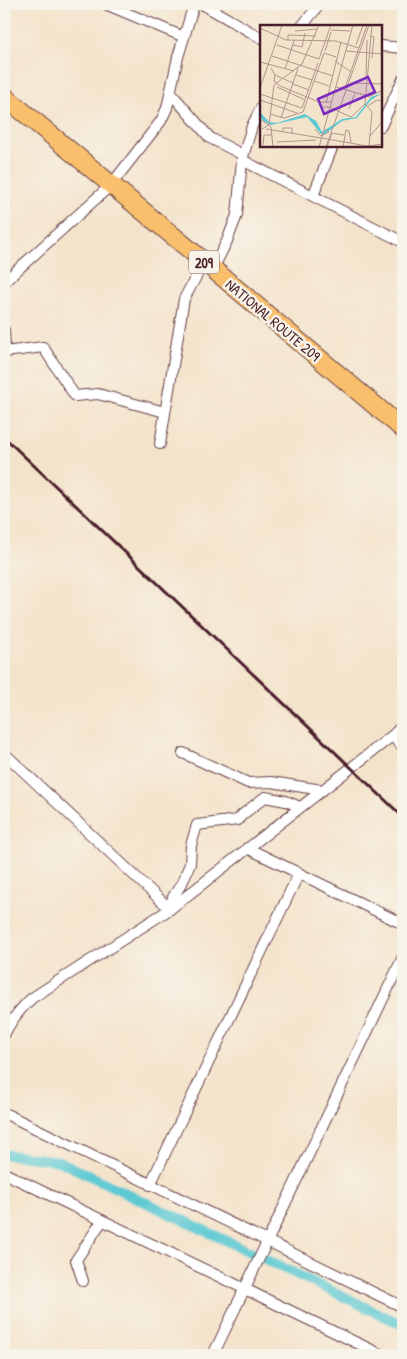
<svg xmlns="http://www.w3.org/2000/svg" width="407" height="1359" viewBox="0 0 407 1359" font-family="'Patrick Hand',sans-serif">
<style>
.lines{fill:none;stroke-linecap:round;stroke-linejoin:round}
.canal{stroke:#5cc9d3;stroke-width:10}
.minor-casing{stroke:#643c43;stroke-width:12}
.trunk-casing{stroke:#643c43;stroke-width:20}
.minor{stroke:#fff;stroke-width:10}
.trunk{stroke:#f9bf6d;stroke-width:18}
.rail{stroke:#4a1f2b;stroke-width:3}
.labels{text-anchor:middle;dominant-baseline:central;stroke-width:5;stroke-linejoin:round;paint-order:stroke}
.shield{fill:#f7f3e8;stroke:#7e5f64;stroke-width:1}
.shield-label{font-size:14px;font-weight:bold;fill:#4a1f2b}
.street-label{font-size:15px;fill:#4a1f2b;stroke:#f7f3e8}
.inset-road{fill:none;stroke:#b0958b;stroke-width:1}
.view{fill:#7b2cbf;fill-opacity:0.15;stroke:#7b2cbf;stroke-width:2.5}
.inset-edge{fill:none;stroke:#4a1f2b;stroke-width:2.5}
</style>
<rect width="100%" height="100%" fill="#f7f3e8"/>
<filter id="ink" filterUnits="userSpaceOnUse"><feTurbulence type="fractalNoise" baseFrequency=".02" numOctaves="2"/><feDisplacementMap in="SourceGraphic" scale="10" xChannelSelector="R" yChannelSelector="G"/><feConvolveMatrix kernelMatrix="1 2 1 2 8 2 1 2 1" color-interpolation-filters="sRGB"/></filter>
<filter id="wash" filterUnits="userSpaceOnUse"><feTurbulence type="fractalNoise" baseFrequency=".0096" numOctaves="4" result="noise"/><feDisplacementMap in="SourceGraphic" scale="20" xChannelSelector="R" yChannelSelector="G"/><feGaussianBlur stdDeviation="1.12" result="paint"/><feColorMatrix in="noise" values="0 0 0 0 0 0 0 0 0 0 0 0 0 0 0 0 0 1.4 0 .05"/><feComposite in="paint" operator="in"/></filter>
<g filter="url(#wash)">
<rect width="100%" height="100%" fill="#f4e3cb"/>
<g class="lines">
<polyline class="canal" points="4,1154 59,1161 403,1325"/>
</g>
</g>
<g filter="url(#ink)">
<g class="lines">
<defs>
<g id="minor">
<polyline points="105,4 184,37"/>
<polyline points="202,4 261,38"/>
<polyline points="302,26 320,4"/>
<polyline points="381,46 403,48"/>
<polyline points="170,92 210,138 243,155"/>
<polyline points="381,126 403,79"/>
<polyline points="242,160 403,242"/>
<polyline points="313,196 333,146"/>
<polyline points="213,269 227,241 237,215 242,160 252,126 261,108"/>
<polyline points="4,282 111,185 161,121 167,108 178,57 194,4"/>
<polyline points="4,330 5,352 43,347 75,396 98,394 165,412"/>
<polyline points="160,444 184,299 204,262"/>
<polyline points="392,736 403,747"/>
<polyline points="4,753 170,909"/>
<polyline points="183,753 248,783 271,782 322,790"/>
<polyline points="247,848 403,924"/>
<polyline points="170,909 173,897 182,883 190,864 191,845 197,825 238,820 242,815 265,797 286,801 300,807"/>
<path d="M4 1035C11 1020 20 1009 32 998L170 909 392 736 403 725"/>
<polyline points="4,1113 403,1307"/>
<polyline points="4,1173 382,1355"/>
<polyline points="150,1185 299,873"/>
<polyline points="83,1281 76,1260 102,1221"/>
<polyline points="213,1355 403,957"/>
</g>
<polyline id="trunk" points="4,96 213,269 403,429"/>
</defs>
<use href="#minor" class="minor-casing"/>
<use href="#trunk" class="trunk-casing"/>
<use href="#minor" class="minor"/>
<use href="#trunk" class="trunk"/>
<polyline class="rail" points="4,437 403,817"/>
</g>
</g>
<g class="labels">
<rect class="shield" x="189" y="250.5" width="30" height="23" rx="4"/>
<g class="shield-label">
<text x="204" y="262">209</text>
</g>
<g class="street-label">
<text transform="translate(273 320) rotate(40)">NATIONAL ROUTE 209</text>
</g>
</g>
<g transform="translate(260 25)">
<rect width="122" height="122" fill="#f4e3cb"/>
<path d="M122 68 111 75 97 93 82 96 65 109H61L47 92 11 100 3 96 0 90V87L9 97 17 98 45 89 56 96 62 107 82 94 96 92 111 72Z" fill="#5cc9d3"/>
<path class="inset-road" d="M0 3 26 15 76 16 99 23M71 5 90 6M35 6 57 4M110 11 114 12 112 33M28 15V10L56 11M17 20 59 34 71 0M33 20 42 22 45 8M96 20 103 0M65 26 71 7M86 26 123 29M12 31 73 51M75 36 91 47M0 37 34 46M11 43 15 50 14 56 20 61 59 77H71M25 44 34 16M15 50 33 58M36 50 52 55M106 54 107 15M54 56 69 61M91 58 123 59M33 59 49 65M17 62 45 75M76 62 108 71M0 63 22 0M85 63 107 0M0 69 42 83 58 38M108 72 123 65M0 75 37 88M66 78 81 17M105 79 112 87 109 121M108 81 117 75 123 76M61 82H69L91 92 105 79 112 0M89 84 95 68M10 89 24 93 43 87 64 28 76 32M21 93 38 43M0 94 11 102 13 122M2 104 9 100 14 60 42 39 59 0M6 104 61 113M55 104 61 111 69 107 65 104M23 106V103H32V109M110 111 123 96M62 113 107 121 123 119M17 117 56 115M3 120 4 110H12M17 122H56M59 122 93 0M66 122 109 0M67 122 72 108 84 110M83 122 86 105 89 106 91 117"/>
<path class="view" d="M108 52 115 67 64 89 58 74Z"/>
<rect width="122" height="122" class="inset-edge"/>
</g>
<rect width="407" height="1359" fill="none" stroke="#f7f3e8" stroke-width="20"/>
</svg>
